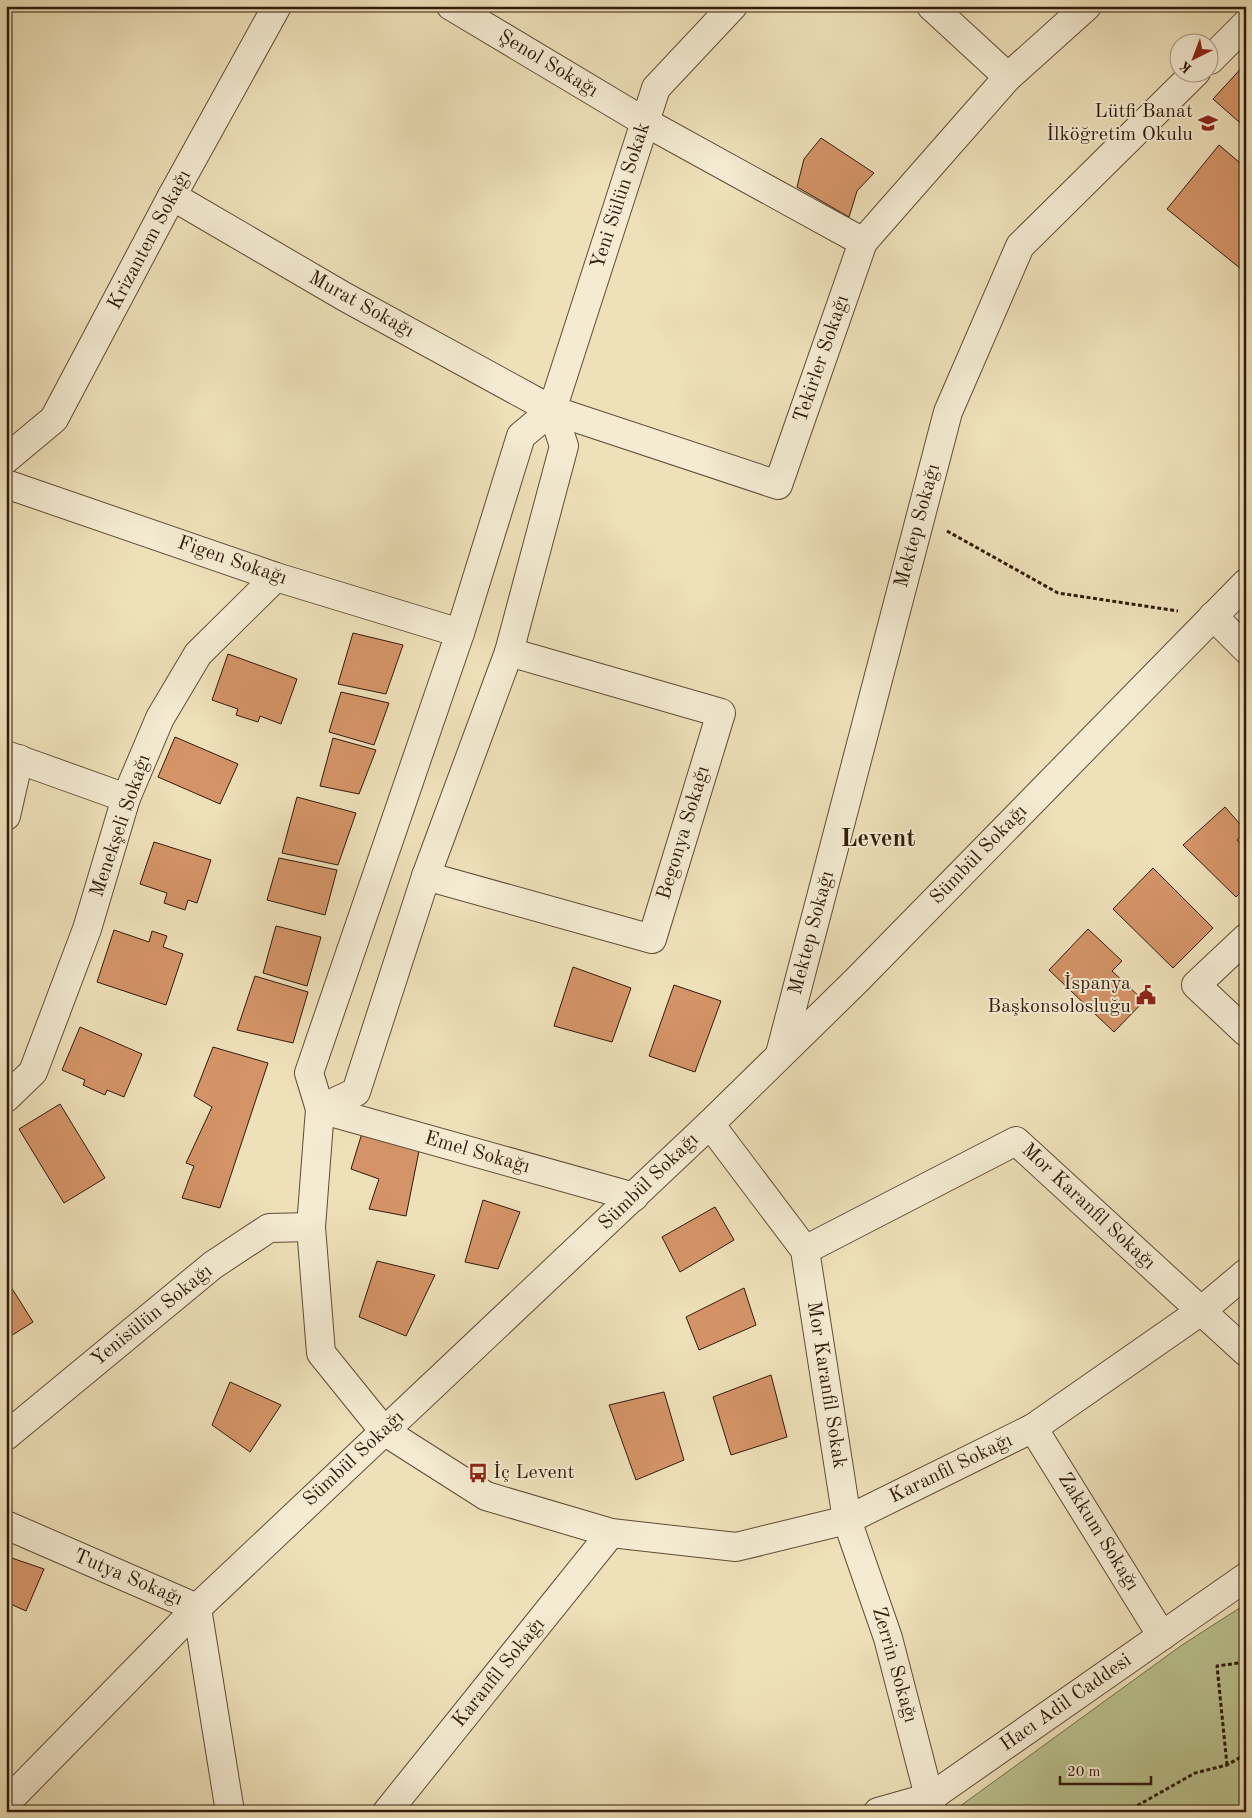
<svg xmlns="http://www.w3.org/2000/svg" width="1252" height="1818" viewBox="0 0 1252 1818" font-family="'Old Standard TT',serif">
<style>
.green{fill:#b9c28f;stroke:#766e4d}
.building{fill:#d49467;stroke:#321a0b}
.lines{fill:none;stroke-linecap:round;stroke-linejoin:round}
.minor-casing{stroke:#614c36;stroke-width:30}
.path{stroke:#321a0b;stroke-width:3;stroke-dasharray:4 2.5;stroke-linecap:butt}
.minor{stroke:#f4ebd2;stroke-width:28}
.labels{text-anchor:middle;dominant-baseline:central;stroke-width:4;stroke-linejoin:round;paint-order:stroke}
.street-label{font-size:20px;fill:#321a0b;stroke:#f4ebd2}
.poi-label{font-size:20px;fill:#321a0b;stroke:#f4ebd2;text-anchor:end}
.district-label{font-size:25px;font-weight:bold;fill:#321a0b;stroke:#f4ebd2}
</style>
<rect width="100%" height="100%" fill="#eee0b9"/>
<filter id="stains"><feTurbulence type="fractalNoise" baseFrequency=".004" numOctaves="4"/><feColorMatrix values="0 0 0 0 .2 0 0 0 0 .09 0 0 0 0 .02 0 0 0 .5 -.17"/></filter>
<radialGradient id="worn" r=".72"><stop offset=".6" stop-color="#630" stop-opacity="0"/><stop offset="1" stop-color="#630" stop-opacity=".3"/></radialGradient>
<polygon class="green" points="1246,1604 1246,1812 952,1812 1182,1645"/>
<g class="building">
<polygon points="1246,63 1246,128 1213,99"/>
<polygon points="821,138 874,173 857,191 849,217 797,187 804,159"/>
<polygon points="1219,145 1246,168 1246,273 1167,209"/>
<polygon points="353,633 403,645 386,694 338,684"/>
<polygon points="228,654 297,679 281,724 260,716 258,722 236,715 238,709 212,700"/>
<polygon points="341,692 389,703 374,745 329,732"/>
<polygon points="175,737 238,764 220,804 158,777"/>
<polygon points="333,738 376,750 359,794 320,786"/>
<polygon points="297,797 356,813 338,865 282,853"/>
<polygon points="1225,807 1246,831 1237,840 1246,848 1246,887 1236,897 1183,845"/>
<polygon points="154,842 211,860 197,903 188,900 185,910 164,903 167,893 140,884"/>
<polygon points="279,858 337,870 325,915 267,900"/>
<polygon points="1153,868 1213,928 1173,968 1113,909"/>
<polygon points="276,926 321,937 307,986 263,973"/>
<polygon points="1088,929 1122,961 1112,971 1144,1001 1114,1032 1049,970"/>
<polygon points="114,930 149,942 152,931 167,936 163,947 183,954 166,1005 97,982"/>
<polygon points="573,967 631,988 612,1042 554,1026"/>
<polygon points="255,976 308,992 293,1043 237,1030"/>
<polygon points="674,985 721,1001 695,1072 649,1056"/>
<polygon points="80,1027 142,1054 124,1097 107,1090 105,1095 83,1085 85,1080 62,1070"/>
<polygon points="213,1047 268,1063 220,1208 182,1198 194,1166 186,1163 212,1107 194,1096"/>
<polygon points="60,1104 105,1178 64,1203 19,1129"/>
<polygon points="362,1133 419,1151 406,1216 369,1209 379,1179 351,1169"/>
<polygon points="483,1200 520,1212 498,1269 465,1262"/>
<polygon points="715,1207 734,1240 680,1272 662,1237"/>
<polygon points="377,1261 435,1275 406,1336 359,1317"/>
<polygon points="6,1279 33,1322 6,1339"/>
<polygon points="744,1288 756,1325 699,1350 686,1317"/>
<polygon points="771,1375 787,1437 731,1455 713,1397"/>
<polygon points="230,1382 281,1405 250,1452 212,1425"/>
<polygon points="664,1392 684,1460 636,1480 609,1405"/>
<polygon points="6,1556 44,1569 26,1611 6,1602"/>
</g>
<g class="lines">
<defs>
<g id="minor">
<polyline points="931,6 1008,77 1087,6"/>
<polyline points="1210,60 1246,24"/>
<polyline points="172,196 345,297 552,410 778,485 863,242 645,122 451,6"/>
<polyline points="863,242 1008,77"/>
<polyline points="552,410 521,436 460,633 309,1073 320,1109 311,1227 321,1353 384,1431 486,1496 611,1533 736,1547 847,1520 1033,1428 1201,1311 1246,1273"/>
<polyline points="552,410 656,88 733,6"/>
<polyline points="6,459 54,419 172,196 277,6"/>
<polyline points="6,484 276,577 460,633"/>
<polyline points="1213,616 1246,649"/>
<polyline points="6,755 126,798"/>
<polyline points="6,816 19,759"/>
<polyline points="426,876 652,939 721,713 509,652"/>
<polyline points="1246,938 1196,985 1246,1032"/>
<polyline points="780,1054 948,412 1020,246 1196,72"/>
<polyline points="6,1098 33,1072 87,929 126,798 160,718 198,654 276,577"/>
<polyline points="320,1109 356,1092 426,876 509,652 564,446 552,410"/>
<polyline points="320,1109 634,1197"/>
<polyline points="710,1124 805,1250 847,1520 888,1638 933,1812"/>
<polyline points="805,1250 1016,1141 1246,1352"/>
<polyline points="1033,1428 1162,1636"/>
<polyline points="6,1436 213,1265 269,1228 311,1227"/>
<polyline points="6,1525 197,1608 230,1812"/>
<polyline points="6,1803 197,1608 710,1124 856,981 1246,583"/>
<polyline points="387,1812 611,1533"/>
<polyline points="878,1812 931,1797 1246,1577"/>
</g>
</defs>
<use href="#minor" class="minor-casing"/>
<g class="path">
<polyline points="947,531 1058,593 1178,611"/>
<polyline points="1227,1765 1217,1666 1246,1662"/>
<polyline points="1126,1812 1195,1773 1227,1765 1246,1754"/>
</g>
<use href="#minor" class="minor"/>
</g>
<defs>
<symbol id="school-bare" viewBox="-9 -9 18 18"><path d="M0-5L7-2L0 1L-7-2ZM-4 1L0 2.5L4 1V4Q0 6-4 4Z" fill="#8f2418" stroke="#f4ebd2" stroke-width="2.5" paint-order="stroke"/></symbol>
<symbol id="civic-bare" viewBox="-9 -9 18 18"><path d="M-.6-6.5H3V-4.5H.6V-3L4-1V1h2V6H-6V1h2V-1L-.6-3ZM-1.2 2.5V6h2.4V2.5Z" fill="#8f2418" stroke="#f4ebd2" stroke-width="2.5" paint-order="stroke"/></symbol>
<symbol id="bus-bare" viewBox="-9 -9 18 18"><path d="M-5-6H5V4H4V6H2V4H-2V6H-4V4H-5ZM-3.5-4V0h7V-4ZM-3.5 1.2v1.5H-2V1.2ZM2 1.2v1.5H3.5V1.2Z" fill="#8f2418" stroke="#f4ebd2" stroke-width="2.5" paint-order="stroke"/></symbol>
</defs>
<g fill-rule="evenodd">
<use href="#school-bare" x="1194" y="109" width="28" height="28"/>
<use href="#civic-bare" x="1132" y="981" width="28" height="28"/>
<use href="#bus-bare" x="464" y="1459" width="28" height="28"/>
</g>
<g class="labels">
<g class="street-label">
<text transform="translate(548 64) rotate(31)">Şenol Sokağı</text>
<text transform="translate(621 196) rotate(-72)">Yeni Sülün Sokak</text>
<text transform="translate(150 240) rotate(-62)">Krizantem Sokağı</text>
<text transform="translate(361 305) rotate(29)">Murat Sokağı</text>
<text transform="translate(822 359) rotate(-71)">Tekirler Sokağı</text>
<text transform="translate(918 526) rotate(-75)">Mektep Sokağı</text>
<text transform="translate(232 561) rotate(19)">Figen Sokağı</text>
<text transform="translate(121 826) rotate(-71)">Menekşeli Sokağı</text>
<text transform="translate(684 833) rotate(-73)">Begonya Sokağı</text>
<text transform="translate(979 855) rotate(-46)">Sümbül Sokağı</text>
<text transform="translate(812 933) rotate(-75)">Mektep Sokağı</text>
<text transform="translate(477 1153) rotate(16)">Emel Sokağı</text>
<text transform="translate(649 1182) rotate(-44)">Sümbül Sokağı</text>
<text transform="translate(1088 1207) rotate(43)">Mor Karanfil Sokağı</text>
<text transform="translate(152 1316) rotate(-39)">Yenisülün Sokağı</text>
<text transform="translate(826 1385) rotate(81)">Mor Karanfil Sokak</text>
<text transform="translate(354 1459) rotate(-43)">Sümbül Sokağı</text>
<text transform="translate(951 1469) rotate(-26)">Karanfil Sokağı</text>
<text transform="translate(1098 1532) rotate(58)">Zakkum Sokağı</text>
<text transform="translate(128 1578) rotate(23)">Tutya Sokağı</text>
<text transform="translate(894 1665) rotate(74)">Zerrin Sokağı</text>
<text transform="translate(499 1673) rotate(-51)">Karanfil Sokağı</text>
<text transform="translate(1066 1703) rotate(-35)">Hacı Adil Caddesi</text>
</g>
<g class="poi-label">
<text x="1193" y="112">Lütfi Banat<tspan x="1193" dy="23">İlköğretim Okulu</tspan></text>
<text x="1131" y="984">İspanya<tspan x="1131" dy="23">Başkonsolosluğu</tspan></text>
<text x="493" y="1473" text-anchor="start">İç Levent</text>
</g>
<g class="district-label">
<text x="878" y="839">Levent</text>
</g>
</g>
<rect width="1252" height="1818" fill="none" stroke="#eee0b9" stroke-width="25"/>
<rect x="8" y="8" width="1237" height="1803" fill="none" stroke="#321a0b" stroke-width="2.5"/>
<rect x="12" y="12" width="1227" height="1793" fill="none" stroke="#321a0b"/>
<g transform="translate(1194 58) rotate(222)"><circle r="24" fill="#f4ebd2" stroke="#a69782"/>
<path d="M0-4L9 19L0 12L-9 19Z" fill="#8f2418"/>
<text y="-8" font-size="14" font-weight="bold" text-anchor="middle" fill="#321a0b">K</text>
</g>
<path d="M1060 1776v8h91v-8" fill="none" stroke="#321a0b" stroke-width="2.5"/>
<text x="1067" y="1776" font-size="15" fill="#321a0b" stroke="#f4ebd2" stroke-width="4" paint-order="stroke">20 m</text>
<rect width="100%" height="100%" filter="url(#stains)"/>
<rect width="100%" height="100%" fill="url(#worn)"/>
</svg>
